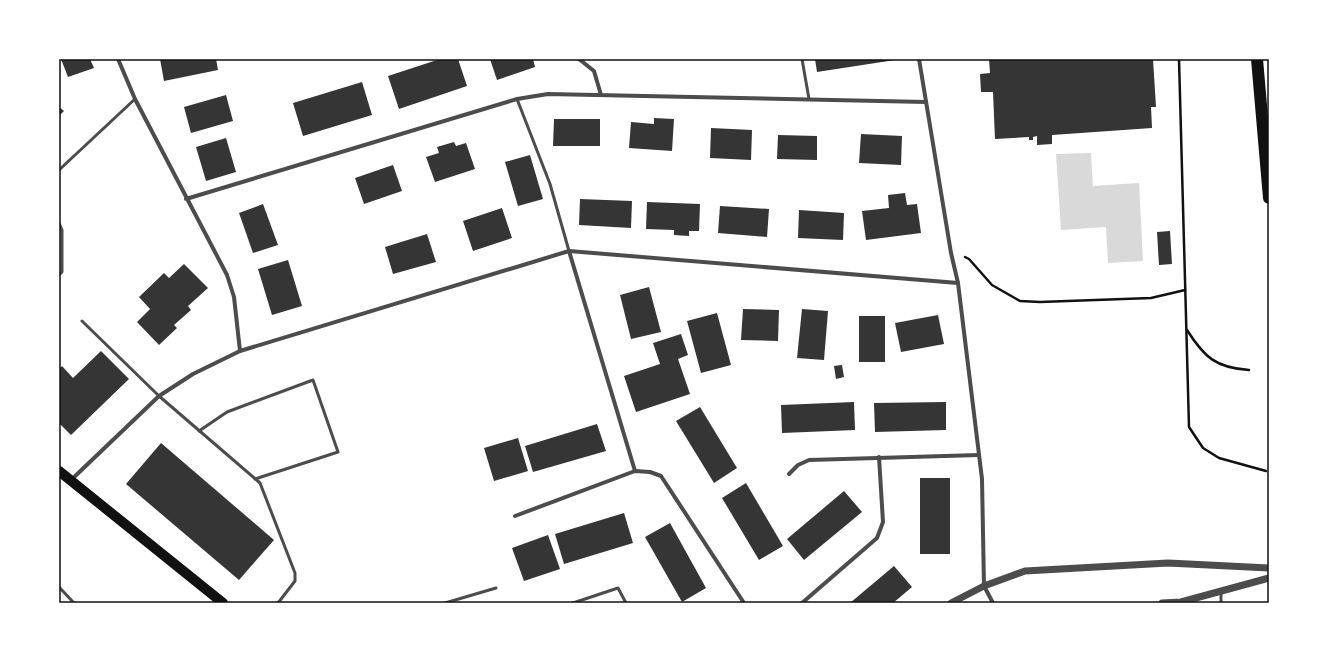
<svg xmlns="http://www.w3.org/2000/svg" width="1328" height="662" viewBox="0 0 1328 662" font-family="Rubik,sans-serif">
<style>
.water{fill:#d9d9d9}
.building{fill:#353535}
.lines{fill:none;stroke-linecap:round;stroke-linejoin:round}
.path{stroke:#111;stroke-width:2.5}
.service{stroke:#4c4c4c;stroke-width:3}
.minor{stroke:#4c4c4c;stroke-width:4}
.tertiary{stroke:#4c4c4c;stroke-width:7}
.primary{stroke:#111;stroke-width:10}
.motorway{stroke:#111;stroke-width:12}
.neatline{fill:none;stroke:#111;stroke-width:1.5}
</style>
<rect width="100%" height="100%" fill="#fff"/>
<polygon class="water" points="1091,153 1093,186 1139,183 1143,261 1108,263 1106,227 1061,230 1056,154"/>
<g class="building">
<polygon points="61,59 90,59 94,68 68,77"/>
<polygon points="160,59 216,59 218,70 164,81"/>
<polygon points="440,59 458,59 467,86 399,109 388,76"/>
<polygon points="490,59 533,59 535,67 497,80"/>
<polygon points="815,59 894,59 895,60 817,72"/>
<polygon points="989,59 1153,59 1156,107 1151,107 1152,128 1052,135 1052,144 1037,145 1037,136 1033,137 1033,140 1029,140 1029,137 995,139 993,92 981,92 980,74 990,73"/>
<polygon points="362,82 372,115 303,136 293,103"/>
<polygon points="226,95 233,121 191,133 184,107"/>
<polygon points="59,107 64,111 59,116"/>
<polygon points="654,118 674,119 672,151 629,148 631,122 654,124"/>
<polygon points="554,119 600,119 600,146 553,146"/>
<polygon points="711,128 752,130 751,160 710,158"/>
<polygon points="861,134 902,136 901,165 859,163"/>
<polygon points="778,135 817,136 817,160 777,159"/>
<polygon points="226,138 236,172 206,181 196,147"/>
<polygon points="454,142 456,146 466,143 475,169 435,182 426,157 439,153 437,147"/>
<polygon points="530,155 543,199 518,206 505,162"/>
<polygon points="393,165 402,191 364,204 355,178"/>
<polygon points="905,193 907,205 917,204 921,233 866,240 862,211 889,208 888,195"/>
<polygon points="580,199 632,201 631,228 579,225"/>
<polygon points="647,202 700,204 699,231 689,231 689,236 674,235 674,230 646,229"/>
<polygon points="263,204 278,245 253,253 239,213"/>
<polygon points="720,206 769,209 767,237 718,233"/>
<polygon points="502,208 512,238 473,251 463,221"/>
<polygon points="799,210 844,213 843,240 798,238"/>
<polygon points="1170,231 1172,264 1159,265 1157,232"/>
<polygon points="427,234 436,262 393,274 385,247"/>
<polygon points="288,260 302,306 272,315 258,269"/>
<polygon points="184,264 208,288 188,306 191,310 174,325 177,328 159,345 137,322 150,309 139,297 164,273 169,278"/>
<polygon points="649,287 661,332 631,339 620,295"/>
<polygon points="743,309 779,310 778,341 741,340"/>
<polygon points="802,309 828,311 824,360 797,358"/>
<polygon points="717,313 731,365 701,373 687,321"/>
<polygon points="938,315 944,344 901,352 895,323"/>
<rect x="859" y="316" width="26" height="46"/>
<polygon points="681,334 688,355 678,359 690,394 636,412 624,376 660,364 653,343"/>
<polygon points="101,351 129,379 71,435 59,423 59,369 62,366 73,378"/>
<polygon points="842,365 844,377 836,379 834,366"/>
<polygon points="854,402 855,430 782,433 781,405"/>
<polygon points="946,402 946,430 875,432 874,403"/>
<polygon points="700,407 737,468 714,483 676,421"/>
<polygon points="597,424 606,451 533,472 525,446"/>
<polygon points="518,438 528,471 494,481 484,448"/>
<polygon points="161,443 274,540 239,580 126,484"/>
<rect x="920" y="478" width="30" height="76"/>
<polygon points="746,483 783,546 759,560 722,498"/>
<polygon points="844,491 862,512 804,560 787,539"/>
<polygon points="624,513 633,543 564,564 555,534"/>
<polygon points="670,523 706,588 682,602 645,537"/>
<polygon points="548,535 560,569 524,581 512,548"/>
<polygon points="894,566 912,587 893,603 850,603"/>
</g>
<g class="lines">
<g class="path">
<polyline points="1179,59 1189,427 1203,448 1219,458 1266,471"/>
<polyline points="965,257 969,259 992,285 1020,301 1040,302 1151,298 1185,290"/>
<path d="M1187 330C1204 357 1216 368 1249 370"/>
</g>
<g class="service">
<polyline points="802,59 809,99"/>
<polyline points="517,99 550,184 569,251"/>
<polyline points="59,170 135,99"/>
<polyline points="59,223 62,230 62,272 59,275"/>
<polyline points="82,321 159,396 260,483 295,573 295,581 278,603"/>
<polyline points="199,431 227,412 313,380 338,452 255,479"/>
<polyline points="59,587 74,603"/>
<polyline points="1221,591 1221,603"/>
<polyline points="445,603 496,588"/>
<polyline points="573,603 618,588 626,603"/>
</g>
<g class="minor">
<polyline points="118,59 135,99 227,275 234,297 240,351"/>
<polyline points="579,59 594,71 601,95"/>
<polyline points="919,59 951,253 958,283 982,479 984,586 993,603"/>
<polyline points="186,199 517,99 548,94 926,102"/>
<polyline points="569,251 635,471"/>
<polyline points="789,474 798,465 809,460 979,455"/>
<polyline points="71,480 159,396 193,374 240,351 569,251 958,283"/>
<polyline points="515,516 635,471 650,472 661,476 744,603"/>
<polyline points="802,603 877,538 883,522 879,457"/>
</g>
<g class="tertiary">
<polyline points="951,603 984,586 1025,571 1168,563 1269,568"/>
<polyline points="1162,603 1181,602 1269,578"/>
</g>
<polyline class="primary" points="59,471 223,603"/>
<polyline class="motorway" points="1257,59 1269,198"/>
</g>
<rect width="1328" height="662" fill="none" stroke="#ffffff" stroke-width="120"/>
<rect x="60" y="60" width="1208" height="542" class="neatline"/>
</svg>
